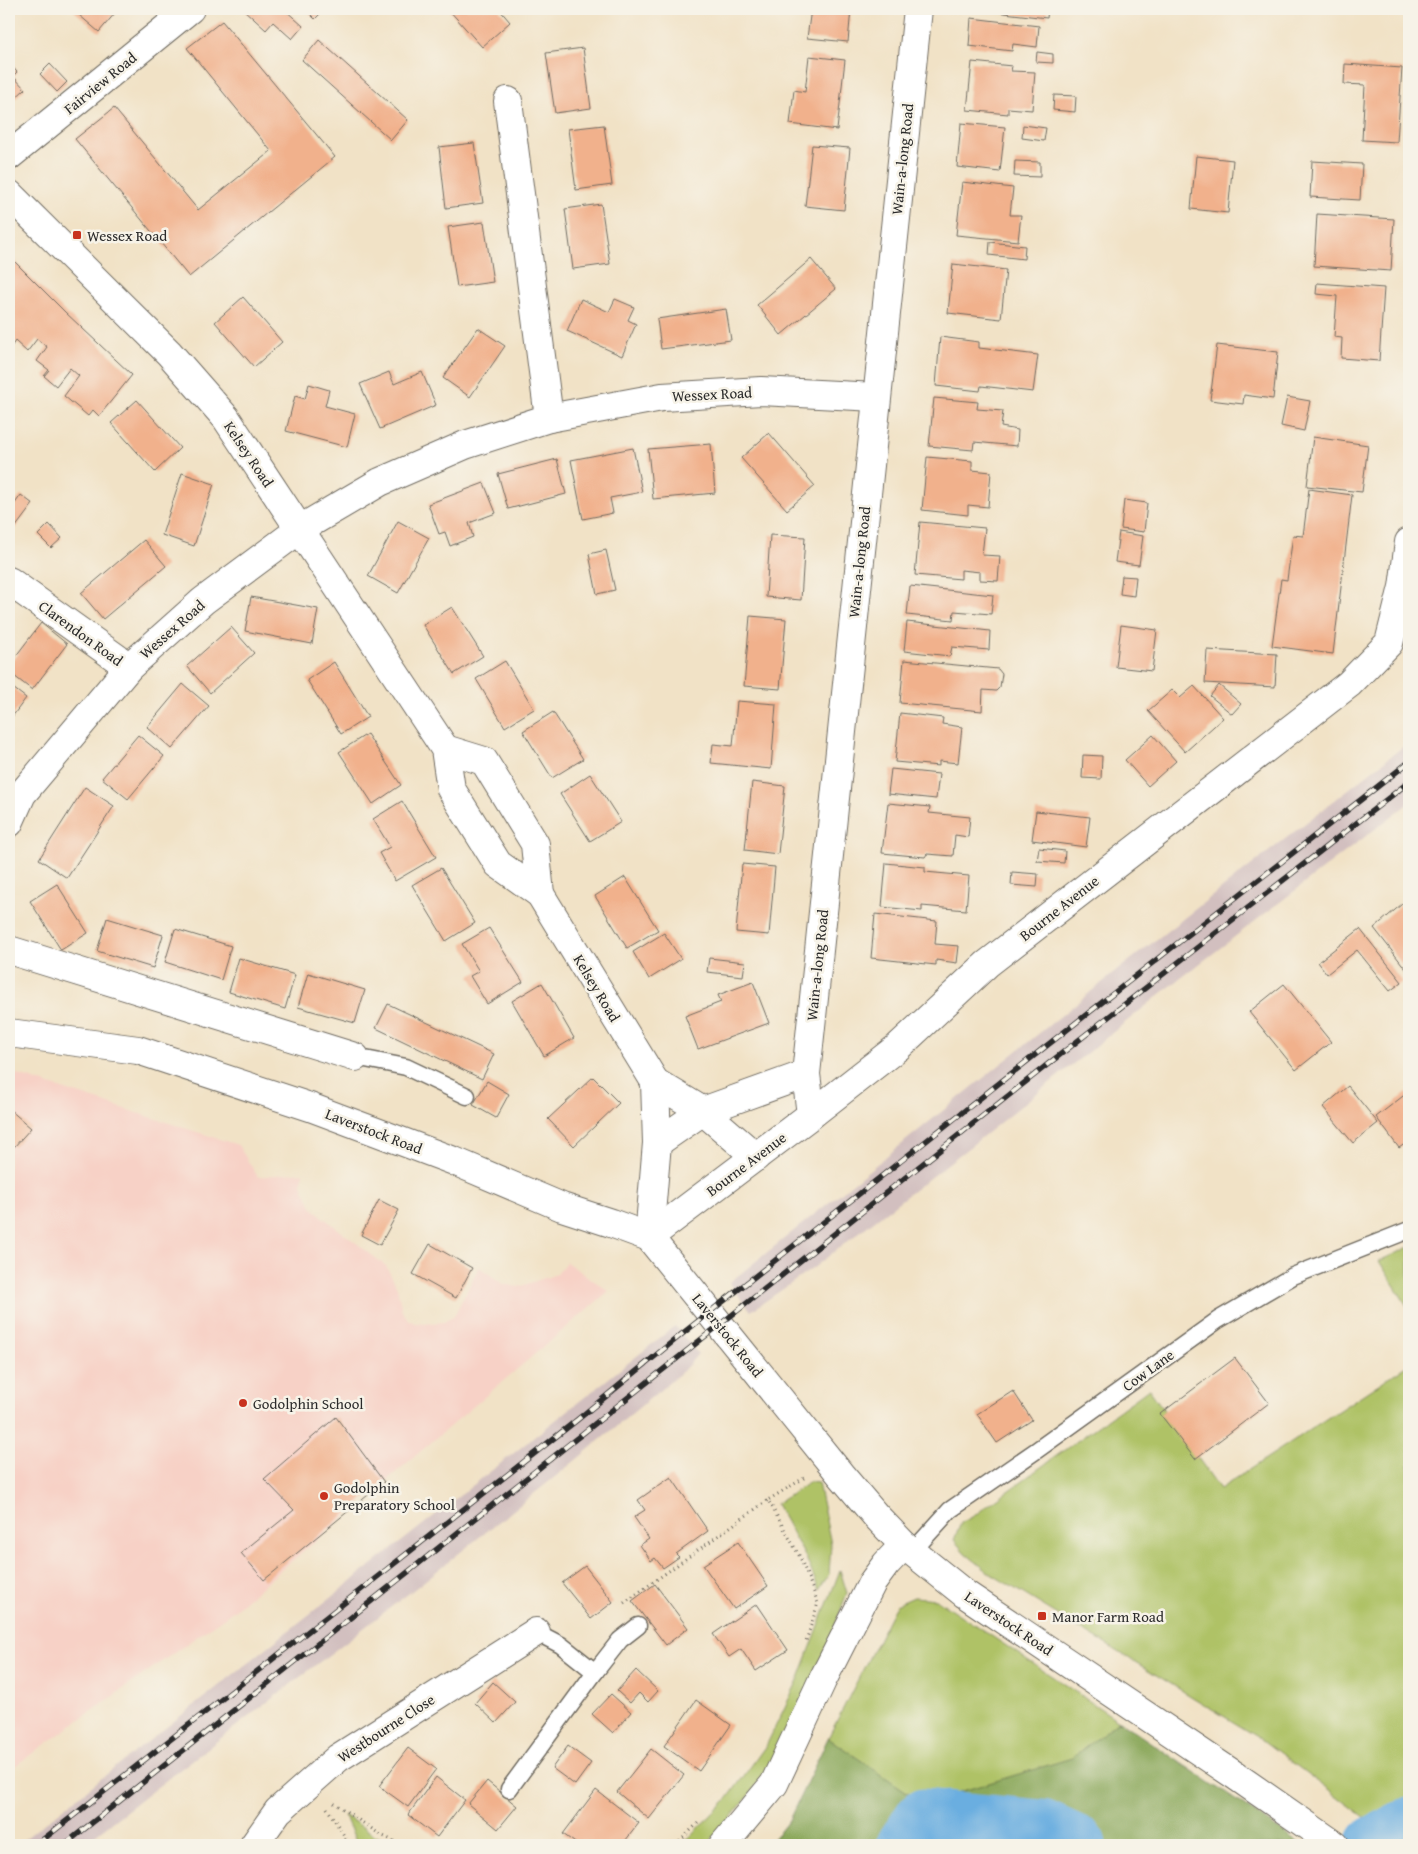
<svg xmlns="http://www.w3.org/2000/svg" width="1418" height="1854" viewBox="0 0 1418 1854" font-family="'Gentium Book Plus',serif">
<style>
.built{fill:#f7d1c6}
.industrial{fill:#d2bfbf}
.green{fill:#afc266;stroke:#6d7648}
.forest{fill:#8ba85b;stroke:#5b6a43}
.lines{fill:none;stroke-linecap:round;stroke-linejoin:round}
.river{stroke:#6baee0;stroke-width:59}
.building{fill:#f1b18c}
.lane-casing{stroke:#706b61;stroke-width:19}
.street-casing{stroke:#706b61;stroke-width:30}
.secondary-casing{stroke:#706b61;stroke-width:30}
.path{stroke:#706b61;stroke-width:3;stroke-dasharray:1 4;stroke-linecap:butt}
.lane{stroke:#fff;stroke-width:16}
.street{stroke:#fff;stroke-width:28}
.secondary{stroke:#fff;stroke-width:28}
.rail-casing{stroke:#2b2b2b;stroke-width:5.5}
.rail{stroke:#f7f3e8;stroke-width:4;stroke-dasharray:11;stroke-linecap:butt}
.poi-dot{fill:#c8321e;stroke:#f7f3e8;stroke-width:2}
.labels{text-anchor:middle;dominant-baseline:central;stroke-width:5;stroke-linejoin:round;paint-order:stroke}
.street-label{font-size:15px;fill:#2b2b2b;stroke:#f7f3e8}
.poi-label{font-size:15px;fill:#2b2b2b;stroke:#f7f3e8;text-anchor:start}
</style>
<rect width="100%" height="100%" fill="#f7f3e8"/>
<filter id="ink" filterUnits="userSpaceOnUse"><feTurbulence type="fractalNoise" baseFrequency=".02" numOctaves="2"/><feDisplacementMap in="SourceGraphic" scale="10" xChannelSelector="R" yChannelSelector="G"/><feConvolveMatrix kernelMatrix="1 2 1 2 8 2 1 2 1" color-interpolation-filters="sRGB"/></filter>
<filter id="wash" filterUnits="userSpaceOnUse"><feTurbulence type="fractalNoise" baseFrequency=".0096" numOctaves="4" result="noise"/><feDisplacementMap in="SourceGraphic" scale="20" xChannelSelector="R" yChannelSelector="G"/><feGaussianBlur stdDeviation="1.12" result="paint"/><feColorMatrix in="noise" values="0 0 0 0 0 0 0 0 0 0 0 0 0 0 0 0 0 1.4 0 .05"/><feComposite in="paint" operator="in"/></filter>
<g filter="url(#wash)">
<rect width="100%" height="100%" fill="#f1e2c6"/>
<polygon class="built" points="9,1072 238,1145 258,1177 303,1172 302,1184 305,1192 313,1208 320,1215 386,1266 397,1287 402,1311 409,1320 415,1323 424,1324 444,1322 454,1316 479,1267 503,1284 518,1287 557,1274 566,1262 609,1291 233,1611 9,1770"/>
<g class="industrial">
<polygon points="1409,742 1409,803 1172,985 972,1145 812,1269 751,1311 729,1283 1129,961"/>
<polygon points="675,1326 698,1354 683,1371 576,1460 408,1594 82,1845 17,1845"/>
</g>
<g class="green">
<polygon points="1409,1247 1409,1309 1379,1261"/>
<polygon points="1409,1364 1409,1845 1405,1845 1378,1827 1261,1739 991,1574 965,1553 954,1540 961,1523 972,1517 1149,1389 1220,1489"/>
<polygon points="810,1482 818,1483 831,1544 829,1574 819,1590 806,1558 776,1504"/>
<polygon points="840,1570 847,1593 818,1671 776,1757 753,1790 720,1831 706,1845 682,1845 728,1798 767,1744 799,1678"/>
<polygon points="914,1597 936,1599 1119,1721 1073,1758 923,1803 828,1738 896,1605"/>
<polygon points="344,1815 376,1836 394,1845 358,1845"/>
</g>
<polygon class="forest" points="1119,1721 1302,1845 769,1845 789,1820 828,1738 923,1803 1072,1758"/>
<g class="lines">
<g class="river">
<polyline points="906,1845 924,1818 1042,1829 1077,1845"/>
<polyline points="1375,1845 1409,1827"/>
</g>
</g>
<g id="blocks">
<g class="building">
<polygon points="72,9 112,9 116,12 99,32"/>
<polygon points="243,9 284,9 303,26 292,39 273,22 266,30"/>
<polygon points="305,9 325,9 315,19"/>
<polygon points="448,9 499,9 510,22 482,47"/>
<polygon points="811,9 851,9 848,42 807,38"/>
<polygon points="970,9 1048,9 1047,18"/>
<polygon points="971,18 1039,26 1037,47 1013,44 1012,51 969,46"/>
<polygon points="222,21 335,157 189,277 75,139 114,108 198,210 271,151 187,48"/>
<polygon points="319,40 408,120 391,140 302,60"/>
<polygon points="583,48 591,108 555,113 546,53"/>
<polygon points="1037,52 1053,54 1053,63 1036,62"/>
<polygon points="809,56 845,60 837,130 790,124 794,90 805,92"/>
<polygon points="972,62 1012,66 1011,71 1035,72 1032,110 1008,108 1008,114 967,110"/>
<polygon points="9,63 17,72 13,76 25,89 9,104"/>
<polygon points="50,64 67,82 57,92 40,74"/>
<polygon points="1345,64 1402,68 1397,142 1362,140 1365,85 1344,84"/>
<polygon points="1054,95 1076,96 1075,112 1053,110"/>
<polygon points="961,123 1005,127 1000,172 957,167"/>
<polygon points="604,125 612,185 576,190 568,129"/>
<polygon points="1023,125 1046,128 1044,141 1022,138"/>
<polygon points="474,143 483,203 446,208 439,147"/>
<polygon points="812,145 850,148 844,210 805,206"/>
<polygon points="1196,156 1233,160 1228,213 1191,209"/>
<polygon points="1015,161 1040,162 1040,177 1014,176"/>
<polygon points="1312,161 1362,164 1360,200 1310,197"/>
<polygon points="962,182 1013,188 1010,215 1021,215 1018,241 956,235"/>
<polygon points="601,204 610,264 573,269 565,209"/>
<polygon points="1317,214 1394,219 1391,271 1314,266"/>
<polygon points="484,222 493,282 457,287 448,227"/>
<polygon points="990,242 1025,246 1024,259 989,255"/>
<polygon points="9,256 65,312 132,375 99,416 93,410 88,416 64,396 79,376 70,368 56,386 44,376 49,370 37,361 47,347 37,339 27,352 15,341 9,350 9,327 12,324 9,320"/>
<polygon points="811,259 836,289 781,335 757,305"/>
<polygon points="953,264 1006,270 1001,319 948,313"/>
<polygon points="1317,283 1384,288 1379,361 1341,358 1342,338 1334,337 1337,296 1316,294"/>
<polygon points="243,297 282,342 254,367 215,322"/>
<polygon points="581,299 609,312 615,299 634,307 628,320 636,324 622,356 567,331"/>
<polygon points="726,309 731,340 661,349 657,319"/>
<polygon points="478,328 505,346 470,397 443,378"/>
<polygon points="940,337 979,342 979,348 1038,355 1033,392 981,386 980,391 936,386"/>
<polygon points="1217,345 1278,352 1273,399 1244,395 1243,404 1210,400"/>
<polygon points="389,372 394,384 422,372 436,405 380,429 360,384"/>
<polygon points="309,384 329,390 325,406 355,414 347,447 286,431 295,396 305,399"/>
<polygon points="1287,397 1310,401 1304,431 1281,426"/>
<polygon points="934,398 978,402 977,409 1003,411 1001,427 1018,430 1017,446 974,442 973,450 929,446"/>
<polygon points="137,400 180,448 155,472 111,423"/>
<polygon points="769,433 815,486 787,510 741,458"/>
<polygon points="1313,437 1368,445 1362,492 1307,486"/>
<polygon points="711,444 715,493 653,499 648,449"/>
<polygon points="633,448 642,492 610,498 613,513 583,519 571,460"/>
<polygon points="927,457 972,461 972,470 991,472 988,507 968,505 968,515 922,510"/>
<polygon points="557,459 566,494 508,509 498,474"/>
<polygon points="182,473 214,484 194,546 162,535"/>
<polygon points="484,483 496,513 469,523 473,537 450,546 445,532 439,534 428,504"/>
<polygon points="1309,489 1352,495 1333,654 1272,646 1281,579 1287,580 1293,535 1303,536"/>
<polygon points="21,495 33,504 9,536 9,507 11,509"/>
<polygon points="1124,500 1147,503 1144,532 1121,529"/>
<polygon points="398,521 429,538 398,593 368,576"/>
<polygon points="920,522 985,528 982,555 1000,556 998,581 980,580 980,572 961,570 961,579 915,575"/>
<polygon points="49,524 62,538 51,548 38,535"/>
<polygon points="1119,532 1143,536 1139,565 1115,562"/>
<polygon points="770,535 805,537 801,600 766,597"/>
<polygon points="144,540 166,566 103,619 81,593"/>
<polygon points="606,550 615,590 597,594 589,554"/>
<polygon points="1122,576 1136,577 1134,596 1120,594"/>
<polygon points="910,586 993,595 991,614 954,611 953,620 907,615"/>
<polygon points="251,597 318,609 312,644 245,631"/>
<polygon points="452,607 483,656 454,674 423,625"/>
<polygon points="750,616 786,619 780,689 744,686"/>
<polygon points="907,622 990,631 989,650 952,647 950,656 904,651"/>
<polygon points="41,623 67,644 32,690 9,672 9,665"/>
<polygon points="1121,625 1157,630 1152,671 1116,667"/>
<polygon points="231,627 254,653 210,693 187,666"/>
<polygon points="1207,650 1277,654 1275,687 1205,683"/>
<polygon points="904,660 998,669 1002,674 1000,687 996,691 983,690 982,711 900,703"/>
<polygon points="505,661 534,709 505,727 476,679"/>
<polygon points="334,662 368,717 341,734 307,680"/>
<polygon points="183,684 209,706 172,749 147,727"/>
<polygon points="9,685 26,698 9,721"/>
<polygon points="1219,685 1241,704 1232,714 1210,696"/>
<polygon points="1194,686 1223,718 1185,752 1148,711 1172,690 1180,698"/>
<polygon points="737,701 776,704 771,769 711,763 713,744 733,746"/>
<polygon points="553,712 583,759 552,778 523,731"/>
<polygon points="900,713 943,718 942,724 962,727 958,763 939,761 939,766 895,762"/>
<polygon points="367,734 401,785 373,804 339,752"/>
<polygon points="138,735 164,756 128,799 102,778"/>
<polygon points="1153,735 1176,761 1148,786 1125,760"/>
<polygon points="1083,755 1102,756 1101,779 1082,778"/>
<polygon points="891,769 939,774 936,799 888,794"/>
<polygon points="590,774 621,822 590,841 560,794"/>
<polygon points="752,782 785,786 778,854 745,850"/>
<polygon points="85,787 114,806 67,878 39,859"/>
<polygon points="402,801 436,857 395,881 379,853 390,847 373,819"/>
<polygon points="888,803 930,807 929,813 970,817 968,837 955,835 953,856 927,854 925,857 882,853"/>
<polygon points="1036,811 1090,817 1086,847 1032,840"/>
<polygon points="1039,848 1065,851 1064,863 1037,861"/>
<polygon points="886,863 925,867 925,872 969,876 966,910 922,906 922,911 882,907"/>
<polygon points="742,864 775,867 769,935 736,932"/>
<polygon points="441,868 475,923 446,941 412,885"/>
<polygon points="1012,872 1038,874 1037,887 1011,885"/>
<polygon points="625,877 658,930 627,948 595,896"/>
<polygon points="57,884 88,933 61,950 30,901"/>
<polygon points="1409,898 1409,973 1374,928"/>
<polygon points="875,914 937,921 935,944 959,946 957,963 936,960 936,965 871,958"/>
<polygon points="107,918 163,935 153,968 97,951"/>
<polygon points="489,928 523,982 487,1004 470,976 479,971 462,944"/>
<polygon points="175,929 231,946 221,980 165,962"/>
<polygon points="1360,929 1402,982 1390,991 1357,950 1327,974 1318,962"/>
<polygon points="664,933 681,959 649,979 633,952"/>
<polygon points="239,958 295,975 285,1009 229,992"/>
<polygon points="709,958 745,962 743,976 707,972"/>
<polygon points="308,973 365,990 355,1023 298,1007"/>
<polygon points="753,982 769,1023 698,1049 685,1016 721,1002 718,995"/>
<polygon points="542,983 574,1038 544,1056 512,1001"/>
<polygon points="1284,984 1331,1042 1296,1070 1249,1012"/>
<polygon points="388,1004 494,1054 482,1079 376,1028"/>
<polygon points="593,1077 619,1103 574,1146 548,1119"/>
<polygon points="487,1081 509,1094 496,1118 473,1105"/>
<polygon points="1348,1086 1378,1123 1353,1143 1323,1107"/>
<polygon points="1407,1093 1409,1096 1409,1141 1399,1148 1376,1117"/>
<polygon points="9,1109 31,1128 14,1147 9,1142"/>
<polygon points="379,1200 399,1210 380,1245 361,1235"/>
<polygon points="430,1244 472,1268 456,1298 413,1274"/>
<polygon points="1235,1358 1269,1403 1195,1459 1160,1414"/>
<polygon points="1013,1391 1032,1420 997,1443 977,1414"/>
<polygon points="336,1417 384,1482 264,1580 241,1553 294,1510 264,1479"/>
<polygon points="671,1477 708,1531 676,1554 679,1557 663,1568 655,1558 651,1561 640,1545 649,1539 634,1517 645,1510 638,1500"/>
<polygon points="738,1542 768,1586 734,1609 703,1565"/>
<polygon points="585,1566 613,1602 591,1619 562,1583"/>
<polygon points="655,1584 688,1628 666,1645 632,1601"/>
<polygon points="757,1604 788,1650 756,1671 741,1649 729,1657 713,1634"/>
<polygon points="636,1670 658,1691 648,1702 639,1693 630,1703 617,1691"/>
<polygon points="493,1682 515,1702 496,1723 475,1703"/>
<polygon points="611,1694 631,1712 613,1733 592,1714"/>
<polygon points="696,1700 731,1725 699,1771 664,1746"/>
<polygon points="568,1746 591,1763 575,1785 552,1768"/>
<polygon points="408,1748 436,1769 408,1807 379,1786"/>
<polygon points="651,1749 684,1775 649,1819 617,1792"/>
<polygon points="436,1777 465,1800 437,1837 408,1815"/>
<polygon points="487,1781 517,1806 498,1829 468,1804"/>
<polygon points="596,1790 639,1823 622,1845 578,1845 563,1834"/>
</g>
</g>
</g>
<g filter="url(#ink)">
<use href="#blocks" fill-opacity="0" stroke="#706b61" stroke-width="1"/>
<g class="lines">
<defs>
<g id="lane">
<polyline points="355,1057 406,1067 467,1096"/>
<polyline points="912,1552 950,1510 1037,1450 1218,1320 1293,1276 1409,1230"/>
<polyline points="536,1632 561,1645 595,1672 620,1640 638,1626"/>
<polyline points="509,1789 595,1672"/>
</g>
<g id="street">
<polyline points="508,101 549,418"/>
<polyline points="9,156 190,9"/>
<polyline points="9,194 169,353 226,418 445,749 451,789 498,864 540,894 655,1082 703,1111 756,1157"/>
<polyline points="9,581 129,667"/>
<polyline points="445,749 484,761 535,844 540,894"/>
<polyline points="9,823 22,794 129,667 203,601 300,529 380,482 465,445 549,418 662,397 761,391 876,397"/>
<polyline points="9,950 355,1057"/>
<polyline points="811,1115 898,1047 987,964 1349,684 1389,643 1403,587 1409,542"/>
<polyline points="657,1143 703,1111 806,1074"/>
<polyline points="649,1237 657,1143 655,1082"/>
<polyline points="254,1845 278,1811 338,1758 536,1632"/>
<polyline points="723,1845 774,1784 822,1681 872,1583 886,1564 904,1545"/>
</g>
<g id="secondary">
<polyline points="9,1033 138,1050 310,1107 454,1161 562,1207 611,1223 649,1237 841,1475 876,1516 904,1545 965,1594 1236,1776 1335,1845"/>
<polyline points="649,1237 811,1115 806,1074 918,9"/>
</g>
</defs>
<use href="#lane" class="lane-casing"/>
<use href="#street" class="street-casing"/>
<use href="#secondary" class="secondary-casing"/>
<g class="path">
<polyline points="804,1478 768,1500 800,1557 818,1603 806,1641"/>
<polyline points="624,1603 768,1500"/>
<polyline points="334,1803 381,1835 402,1845"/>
<polyline points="327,1808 350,1845"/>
<polyline points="676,1845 700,1821"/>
</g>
<use href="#lane" class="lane"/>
<use href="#street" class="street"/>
<use href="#secondary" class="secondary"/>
<defs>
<g id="rail">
<polyline points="36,1845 577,1420 682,1334 1045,1047 1409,762"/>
<polyline points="64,1845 1052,1061 1409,782"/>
</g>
</defs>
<use href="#rail" class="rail-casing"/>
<use href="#rail" class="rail"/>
</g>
</g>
<g class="poi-dot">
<rect x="72" y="230" width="10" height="10" rx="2.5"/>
<circle cx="243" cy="1403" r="5"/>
<circle cx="324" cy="1496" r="5"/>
<rect x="1037" y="1611" width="10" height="10" rx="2.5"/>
</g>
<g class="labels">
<g class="street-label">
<text transform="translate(100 83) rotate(-39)">Fairview Road</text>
<text transform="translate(902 159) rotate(-84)">Wain-a-long Road</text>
<text transform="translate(712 394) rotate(-3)">Wessex Road</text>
<text transform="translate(249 454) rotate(56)">Kelsey Road</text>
<text transform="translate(859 562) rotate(-84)">Wain-a-long Road</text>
<text transform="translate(172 629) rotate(-41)">Wessex Road</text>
<text transform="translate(81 633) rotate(36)">Clarendon Road</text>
<text transform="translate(1059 908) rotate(-38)">Bourne Avenue</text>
<text transform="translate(817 965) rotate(-84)">Wain-a-long Road</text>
<text transform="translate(597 988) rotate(59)">Kelsey Road</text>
<text transform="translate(374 1131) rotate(21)">Laverstock Road</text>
<text transform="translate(746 1164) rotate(-37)">Bourne Avenue</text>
<text transform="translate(728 1335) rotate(51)">Laverstock Road</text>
<text transform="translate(1148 1370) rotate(-36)">Cow Lane</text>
<text transform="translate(1009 1623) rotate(34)">Laverstock Road</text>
<text transform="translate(386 1728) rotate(-33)">Westbourne Close</text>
</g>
<g class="poi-label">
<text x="87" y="235">Wessex Road</text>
<text x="253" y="1403">Godolphin School</text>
<text x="334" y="1487">Godolphin<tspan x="334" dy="17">Preparatory School</tspan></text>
<text x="1052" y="1616">Manor Farm Road</text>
</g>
</g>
<rect width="1418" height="1854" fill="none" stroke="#f7f3e8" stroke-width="30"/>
</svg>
